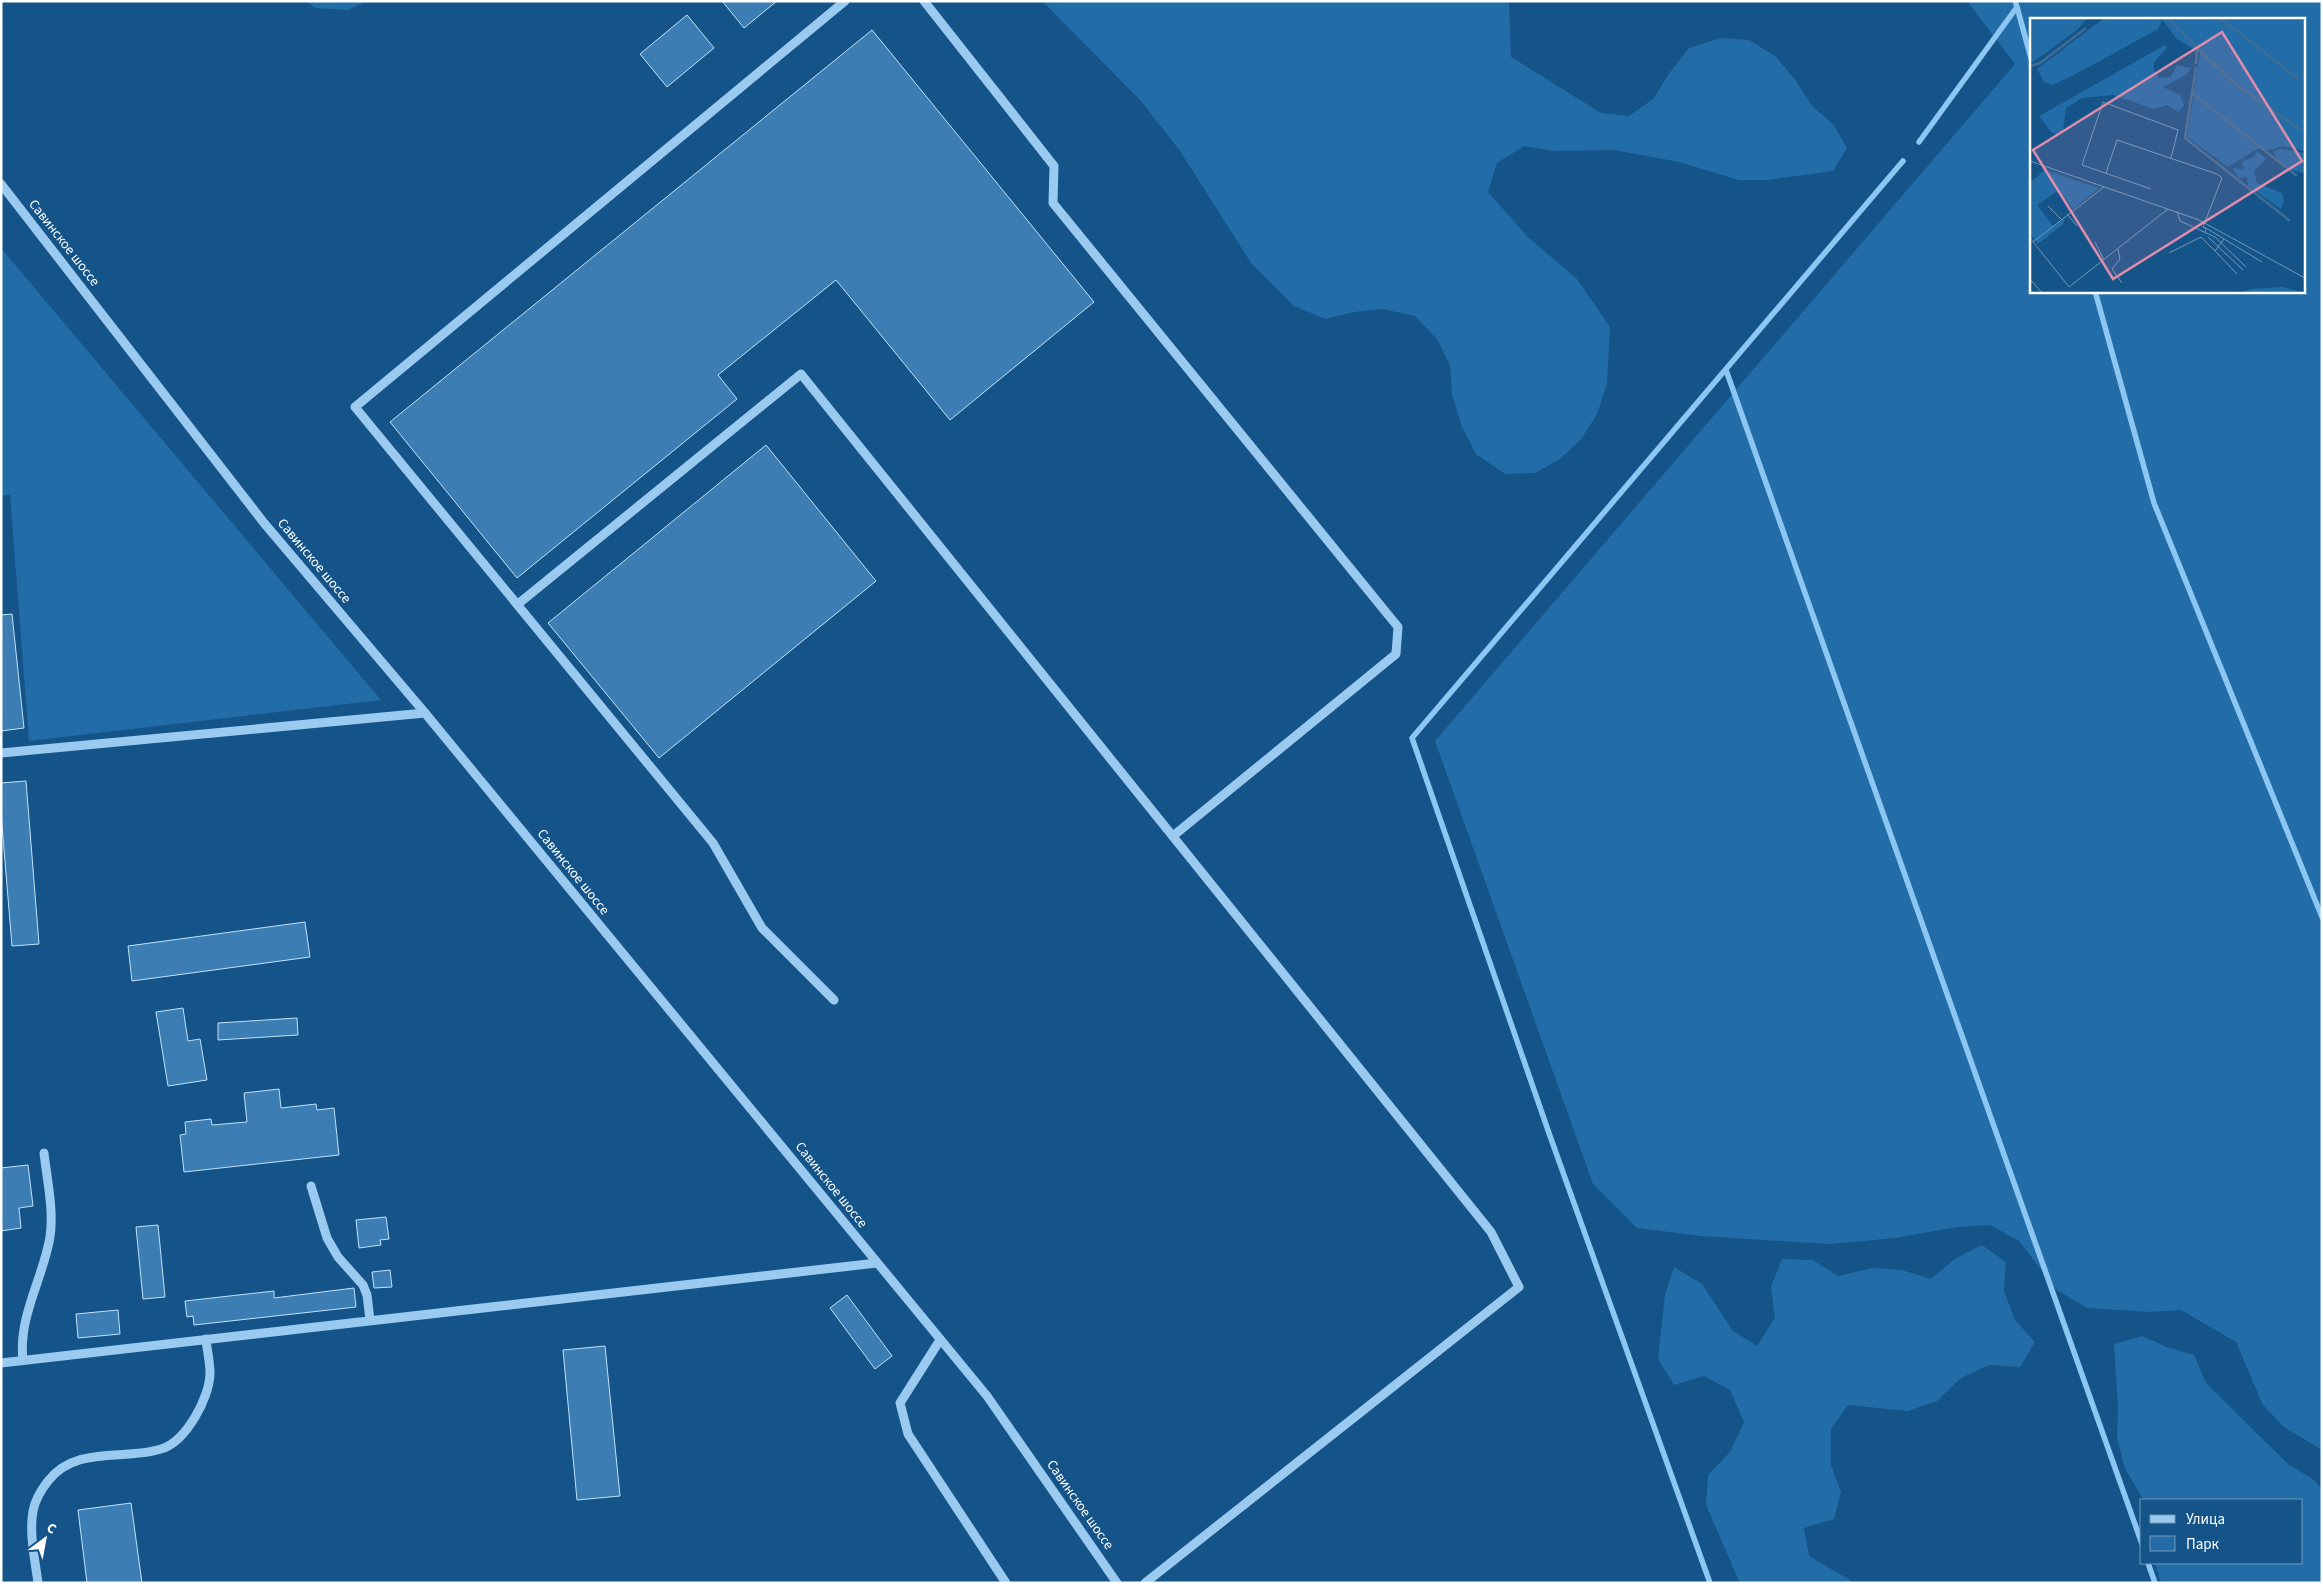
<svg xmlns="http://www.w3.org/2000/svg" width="2323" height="1584" viewBox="0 0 2323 1584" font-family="'Source Sans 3',sans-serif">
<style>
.green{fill:#226ca7;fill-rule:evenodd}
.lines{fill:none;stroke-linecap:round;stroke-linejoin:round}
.stream{stroke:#8cc7f3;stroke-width:5.5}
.building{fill:#3c7eb3;stroke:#c0e2fb}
.minor{stroke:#9acaf0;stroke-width:9}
.labels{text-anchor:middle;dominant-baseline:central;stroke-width:4;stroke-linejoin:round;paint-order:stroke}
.street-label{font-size:14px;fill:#fff;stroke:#145489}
.inset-river{fill:none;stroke:#3d6d94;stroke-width:2.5}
.inset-road{fill:none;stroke:#7298b8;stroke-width:1}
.view{fill:#e08cad;fill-opacity:0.15;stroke:#e08cad;stroke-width:2.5}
.inset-edge{fill:none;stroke:#fff;stroke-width:2.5}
</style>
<rect width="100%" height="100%" fill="#145489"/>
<g class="green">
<polygon points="305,1 367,1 348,10 316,8"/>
<polygon points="1042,1 1509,1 1511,57 1601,113 1629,116 1653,99 1670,72 1689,48 1721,38 1749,40 1775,56 1796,81 1812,106 1833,124 1847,148 1833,171 1768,180 1739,180 1679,162 1614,150 1554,151 1524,146 1497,163 1488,192 1528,237 1577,279 1610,327 1607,384 1597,414 1582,438 1560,459 1535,473 1505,474 1476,454 1462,427 1452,395 1450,365 1437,339 1415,316 1383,309 1354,312 1325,319 1294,306 1251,263 1180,151 1141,101"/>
<path d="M1967 1H2322V1450L2284 1427 2263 1405 2236 1342 2181 1310 2150 1312 2087 1308 2057 1290 2019 1241 1990 1225 1957 1227 1895 1238 1830 1244 1701 1236 1637 1228 1593 1184 1435 741 2015 64ZM2032 19H2304V291H2032Z"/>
<polygon points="1,248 381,700 29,741 10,495 1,495"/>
<polygon points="1982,1245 2006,1262 2004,1291 2015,1320 2035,1342 2020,1367 1989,1365 1961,1378 1937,1401 1908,1411 1848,1405 1831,1429 1831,1465 1841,1492 1834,1519 1804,1528 1809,1556 1855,1583 1740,1583 1706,1505 1708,1475 1730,1452 1744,1422 1730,1390 1704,1376 1674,1385 1658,1359 1665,1295 1674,1267 1702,1284 1733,1331 1757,1346 1775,1318 1771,1287 1782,1259 1813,1260 1838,1276 1872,1268 1902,1270 1931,1279 1956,1258"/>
<polygon points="2142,1336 2167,1347 2194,1355 2206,1383 2288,1464 2314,1480 2322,1489 2322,1583 2161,1583 2155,1563 2302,1563 2302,1500 2144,1500 2125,1469 2117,1438 2118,1407 2114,1344"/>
</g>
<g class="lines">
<g class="stream">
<polyline points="2017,7 2032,62"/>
<polyline points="1919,142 2017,7 2015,1"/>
<polyline points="2095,291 2154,503 2322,917"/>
<polyline points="1726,370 2142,1544"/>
<polyline points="2148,1563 2155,1583"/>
<polyline points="1710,1583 1550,1136 1412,738 1903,161"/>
</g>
</g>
<g class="building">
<polygon points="722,1 777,1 744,28"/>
<polygon points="687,15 714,48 667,87 640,54"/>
<polygon points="872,30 1094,302 950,420 836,280 718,375 737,399 517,578 390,422"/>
<polygon points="766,445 876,581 659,758 548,623"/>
<polygon points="12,614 24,728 1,731 1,615"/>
<polygon points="26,781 39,944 12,946 1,813 1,783"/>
<polygon points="305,922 310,957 132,981 128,946"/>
<polygon points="183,1008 188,1041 200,1039 207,1080 168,1086 156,1012"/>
<polygon points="297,1018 298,1035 218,1040 218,1023"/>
<polygon points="279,1089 281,1108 316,1104 317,1110 334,1108 339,1155 184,1172 180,1135 186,1134 185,1122 211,1119 212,1125 247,1122 244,1093"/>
<polygon points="28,1165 33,1206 19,1208 21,1228 1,1231 1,1168"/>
<polygon points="386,1217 389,1239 380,1240 381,1245 359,1248 356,1220"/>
<polygon points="158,1225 165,1297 143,1299 136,1227"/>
<polygon points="390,1270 392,1287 374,1288 372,1272"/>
<polygon points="354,1288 356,1307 194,1325 193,1316 187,1317 185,1301 274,1291 274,1298"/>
<polygon points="847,1295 892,1356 875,1369 830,1308"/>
<polygon points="118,1310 120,1334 78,1338 76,1314"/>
<polygon points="605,1346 620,1496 577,1500 563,1350"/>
<polygon points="131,1503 142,1583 87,1583 78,1510"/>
</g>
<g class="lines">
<g class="minor">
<polyline points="924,1 1054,166 1053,203 1398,627 1396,654 1173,836"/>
<polyline points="1,184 264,523 425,713 987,1396 1117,1583"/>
<polyline points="518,604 801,374 1491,1232 1519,1287 1145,1583"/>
<polyline points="1,753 425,713"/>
<polyline points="834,1000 762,928 713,843 355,407 845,1"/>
<polyline points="311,1186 327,1238 338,1257 363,1285 367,1295 370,1320"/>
<polyline points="940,1340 900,1403 908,1434 1006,1583"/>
<path d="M23 1360C18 1316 43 1279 50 1237 54 1210 47 1180 44 1153"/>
<polyline points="1,1363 877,1263"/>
<path d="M38 1583C35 1560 29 1534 33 1511 35 1500 41 1490 48 1481 76 1445 123 1461 161 1449 186 1442 210 1397 210 1373 210 1362 207 1350 206 1339"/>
</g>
</g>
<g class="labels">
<g class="street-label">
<text transform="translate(64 243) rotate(52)">Савинское шоссе</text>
<text transform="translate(314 561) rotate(50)">Савинское шоссе</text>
<text transform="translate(573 872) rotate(51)">Савинское шоссе</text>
<text transform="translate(831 1185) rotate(51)">Савинское шоссе</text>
<text transform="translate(1080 1505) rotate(55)">Савинское шоссе</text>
</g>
</g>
<g transform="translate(2030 18)">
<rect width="275" height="275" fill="#145489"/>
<path d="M3 0H57L47 12 3 44H0V2ZM74 0H128L132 3 128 11 46 56 23 67 15 65 7 51ZM131 0H275V133L253 128 239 132 227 131 198 149 157 119 170 35 147 21ZM135 27 137 30 124 44 123 50 129 60 141 59 147 47 161 50 156 57 133 69 150 77 154 87 149 94 137 87 124 91 83 77 52 80 36 90 33 113 29 117 21 114 9 98ZM250 131 275 135V155L260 152 248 142 243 134ZM227 133 236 141 224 153 227 165 252 175 254 184 251 191 218 168 217 159 209 160 204 153 203 150 214 152 212 144 225 138ZM15 152 69 170 43 191 29 172 7 187 23 208 35 200 33 206 8 226 0 216V164ZM253 269 275 275H211L221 271Z" fill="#226ca7"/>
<path class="inset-river" d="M138 0 167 30 166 46M190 0 269 61M167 30 203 64 271 112M0 48 10 45 56 10M166 49 155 120 260 203M162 75 267 158"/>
<path class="inset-road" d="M0 143 169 202 275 260M76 155 87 122 187 156 192 160 173 209 176 210 175 214M121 171 52 147 73 84 148 112 141 140M18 188 31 201M147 193 150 203 185 219 216 249M37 196 47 208M176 210 232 244M178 219 213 252M0 220 39 269 138 191M194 221 185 233 207 256M3 224 74 169M65 224 74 242M88 231 90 241 82 251 92 265M139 235 171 219 185 233M0 261 12 275M55 275H78"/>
<path class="view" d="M192 14 272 143 83 261 3 132Z"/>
<rect width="275" height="275" class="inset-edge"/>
</g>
<rect width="2323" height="1584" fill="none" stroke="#ffffff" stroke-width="5"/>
<rect x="2140" y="1499" width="162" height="65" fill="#145489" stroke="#7298b8"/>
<rect x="2150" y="1515" width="25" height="8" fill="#9acaf0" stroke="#7298b8"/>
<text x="2186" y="1524" font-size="15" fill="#ffffff">Улица</text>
<rect x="2150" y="1536" width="25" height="15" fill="#226ca7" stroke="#7298b8"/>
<text x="2186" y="1549" font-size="15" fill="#ffffff">Парк</text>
<g transform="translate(45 1539) rotate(32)" stroke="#145489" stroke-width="4" paint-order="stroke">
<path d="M0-4L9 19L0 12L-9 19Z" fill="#ffffff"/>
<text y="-8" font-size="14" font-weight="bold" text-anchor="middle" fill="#ffffff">С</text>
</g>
</svg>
